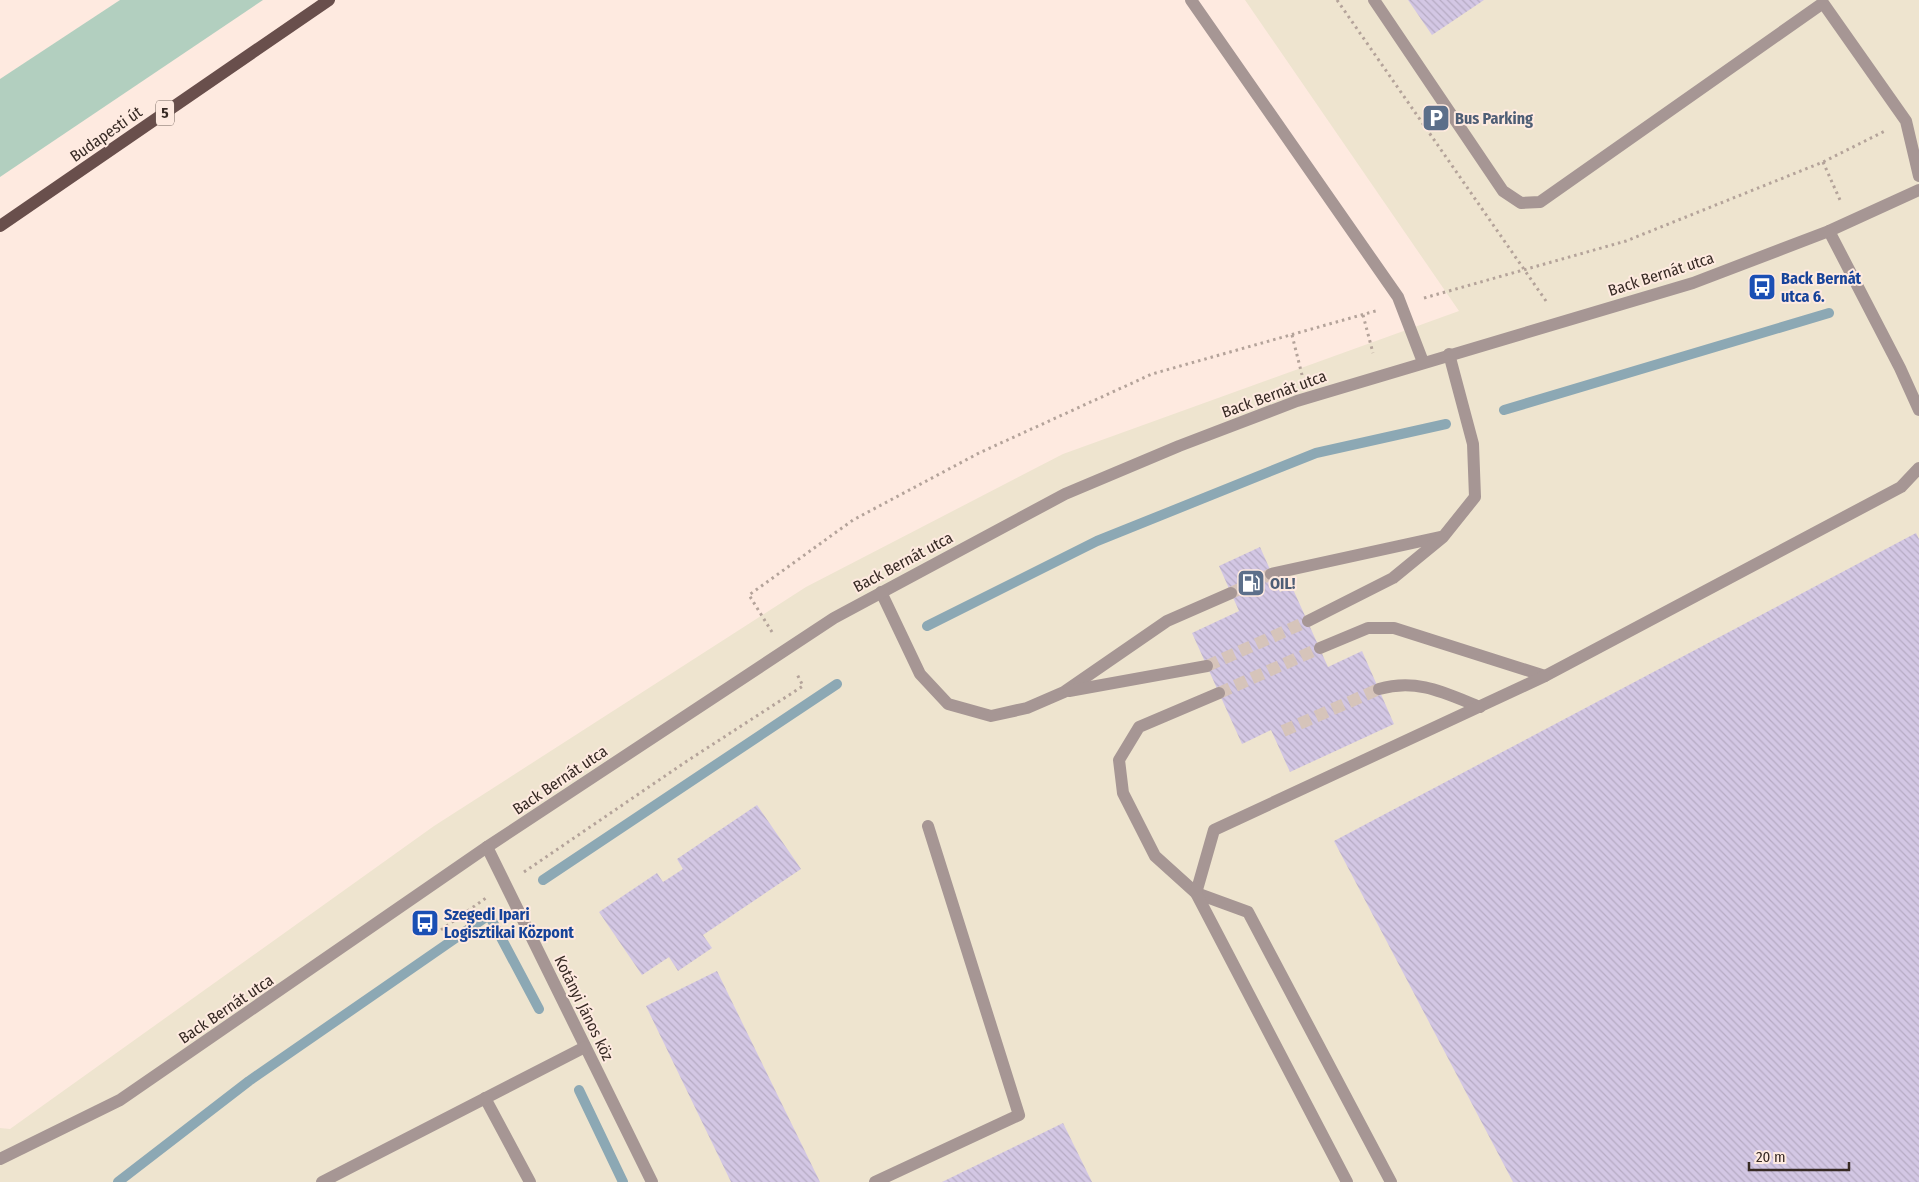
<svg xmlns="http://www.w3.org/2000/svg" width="1919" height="1182" viewBox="0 0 1919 1182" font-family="'Fira Sans Condensed',sans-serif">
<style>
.commercial{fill:#eee4cf}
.green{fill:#b2cfbf}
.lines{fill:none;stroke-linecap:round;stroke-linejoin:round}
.stream{stroke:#8ca8b4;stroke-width:10}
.building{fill:url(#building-back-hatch)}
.minor-tunnel{stroke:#d6c4ba;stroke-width:12;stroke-dasharray:12 6;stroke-linecap:butt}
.path{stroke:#b4a39a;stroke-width:3;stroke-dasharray:2.5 4;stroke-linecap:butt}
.minor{stroke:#a69694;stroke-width:12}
.major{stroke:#694f4c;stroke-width:12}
.labels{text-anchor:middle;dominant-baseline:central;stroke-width:4;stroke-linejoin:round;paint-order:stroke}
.shield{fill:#feeae0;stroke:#73645c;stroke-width:1}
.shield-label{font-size:15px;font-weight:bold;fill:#372a24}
.service-label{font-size:16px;font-weight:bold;fill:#4e5e75;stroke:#feeae0;text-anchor:start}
.street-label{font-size:16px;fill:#372a24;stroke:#feeae0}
.transit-label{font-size:16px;font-weight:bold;fill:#164399;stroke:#feeae0;text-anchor:start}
</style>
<defs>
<pattern id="building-back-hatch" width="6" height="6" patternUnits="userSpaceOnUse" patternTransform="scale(1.25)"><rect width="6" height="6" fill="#d3c7e4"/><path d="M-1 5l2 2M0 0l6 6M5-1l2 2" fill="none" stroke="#b6abc3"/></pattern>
</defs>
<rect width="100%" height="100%" fill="#feeae0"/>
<polygon class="commercial" points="1245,0 1919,0 1919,1182 0,1182 0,1128 10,1129 434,826 806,587 1063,454 1459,311"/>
<polygon class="green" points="120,0 263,0 0,177 0,79"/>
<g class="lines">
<g class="stream">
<polyline points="1504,410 1829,313"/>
<polyline points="927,626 1097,541 1316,453 1446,424"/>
<polyline points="543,880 837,684"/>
<polyline points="579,1090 623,1182"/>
<polyline points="118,1182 249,1081 489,915 539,1009"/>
</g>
</g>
<g class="building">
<polygon points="1408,0 1484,0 1432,35"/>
<polygon points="1916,533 1919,539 1919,1182 1513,1182 1334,841"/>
<polygon points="1260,547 1280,592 1292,587 1328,667 1362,651 1394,724 1290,772 1271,730 1242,744 1192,633 1239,611 1219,566"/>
<polygon points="757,805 801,869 703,935 712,948 678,971 669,957 642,975 599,912 657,873 663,882 683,869 677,859"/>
<polygon points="717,971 820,1182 731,1182 646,1006"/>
<polygon points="1063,1123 1092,1182 942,1182"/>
</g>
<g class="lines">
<g class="minor-tunnel">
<polyline points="1231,593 1271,574"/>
<polyline points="1207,666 1308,621"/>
<polyline points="1219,693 1320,648"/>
<polyline points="1283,731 1379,689"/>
</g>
<g class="path">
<polyline points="1337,0 1546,301"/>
<polyline points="1823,162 1840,200"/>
<polyline points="1424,298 1626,241 1823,162 1885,131"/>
<polyline points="1363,315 1373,353"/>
<polyline points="1292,335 1302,375"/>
<polyline points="772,632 749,595 853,520 979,453 1152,374 1379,310"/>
<polyline points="524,872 687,761 803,686 796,672"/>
<polyline points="425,923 438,932 486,898"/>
</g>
<g class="minor">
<polyline points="1191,0 1398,297 1423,362"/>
<polyline points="1374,0 1503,191 1521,203 1540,202 1823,3 1906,121 1919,176"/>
<polyline points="1829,231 1900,368 1919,410"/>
<polyline points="1271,574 1440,537"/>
<polyline points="881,592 920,674 948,704 991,716 1027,708 1064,692 1167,621 1231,593"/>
<polyline points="1308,621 1393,578 1443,537 1475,497 1473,444 1449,354"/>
<polyline points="1320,648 1368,628 1394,628 1545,676"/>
<path d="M1379 689C1417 678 1445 693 1480 707"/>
<polyline points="1069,691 1207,666"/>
<polyline points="1219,693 1139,727 1119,760 1123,793 1155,856 1196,893 1248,912 1391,1182"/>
<polyline points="487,847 652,1182"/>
<polyline points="485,1098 530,1182"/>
<polyline points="0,1159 120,1100 487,847 834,618 1065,494 1179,446 1297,401 1693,283 1829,231 1919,190"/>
<polyline points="322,1182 585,1047"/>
<polyline points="875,1182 1019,1115 928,826"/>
<polyline points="1347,1182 1196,893 1214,830 1545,676 1901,487 1919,468"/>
</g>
<polyline class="major" points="0,226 329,0"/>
</g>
<defs>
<symbol id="parking-square" viewBox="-11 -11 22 22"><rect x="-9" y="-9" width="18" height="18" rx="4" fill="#5c6f8a" stroke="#feeae0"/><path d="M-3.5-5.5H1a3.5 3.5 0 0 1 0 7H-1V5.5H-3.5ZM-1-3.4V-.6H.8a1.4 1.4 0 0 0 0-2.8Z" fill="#fff"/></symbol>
<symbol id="bus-square" viewBox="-11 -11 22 22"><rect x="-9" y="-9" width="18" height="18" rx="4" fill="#1a4fb4" stroke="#feeae0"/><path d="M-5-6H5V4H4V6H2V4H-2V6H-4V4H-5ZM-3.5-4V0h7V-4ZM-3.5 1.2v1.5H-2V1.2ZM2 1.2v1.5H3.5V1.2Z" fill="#fff"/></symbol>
<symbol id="fuel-square" viewBox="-11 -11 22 22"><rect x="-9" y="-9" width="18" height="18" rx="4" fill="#5c6f8a" stroke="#feeae0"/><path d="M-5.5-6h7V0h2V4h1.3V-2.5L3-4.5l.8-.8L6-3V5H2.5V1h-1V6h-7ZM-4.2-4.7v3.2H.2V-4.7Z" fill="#fff"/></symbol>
</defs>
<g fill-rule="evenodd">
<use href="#parking-square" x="1420" y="102" width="32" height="32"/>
<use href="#bus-square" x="1746" y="271" width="32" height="32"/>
<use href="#fuel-square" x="1235" y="567" width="32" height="32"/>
<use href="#bus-square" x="409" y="907" width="32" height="32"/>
</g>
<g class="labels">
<rect class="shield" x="156" y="100.5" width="18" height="25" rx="4"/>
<g class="shield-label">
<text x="165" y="113">5</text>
</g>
<g class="service-label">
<text x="1455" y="118">Bus Parking</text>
<text x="1270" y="583">OIL!</text>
</g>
<g class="street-label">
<text transform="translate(106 134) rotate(-35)">Budapesti út</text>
<text transform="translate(1661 274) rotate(-18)">Back Bernát utca</text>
<text transform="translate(1274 394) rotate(-20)">Back Bernát utca</text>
<text transform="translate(903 562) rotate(-28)">Back Bernát utca</text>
<text transform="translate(560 780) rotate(-34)">Back Bernát utca</text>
<text transform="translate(584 1008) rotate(64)">Kotányi János köz</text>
<text transform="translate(226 1009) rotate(-34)">Back Bernát utca</text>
</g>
<g class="transit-label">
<text x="1781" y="278">Back Bernát<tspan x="1781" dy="18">utca 6.</tspan></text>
<text x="444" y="914">Szegedi Ipari<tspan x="444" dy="18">Logisztikai Központ</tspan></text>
</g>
</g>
<path d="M1749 1162v8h100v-8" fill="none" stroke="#372a24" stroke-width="2.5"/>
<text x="1756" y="1162" font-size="15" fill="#372a24" stroke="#feeae0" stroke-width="4" paint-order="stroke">20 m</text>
</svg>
